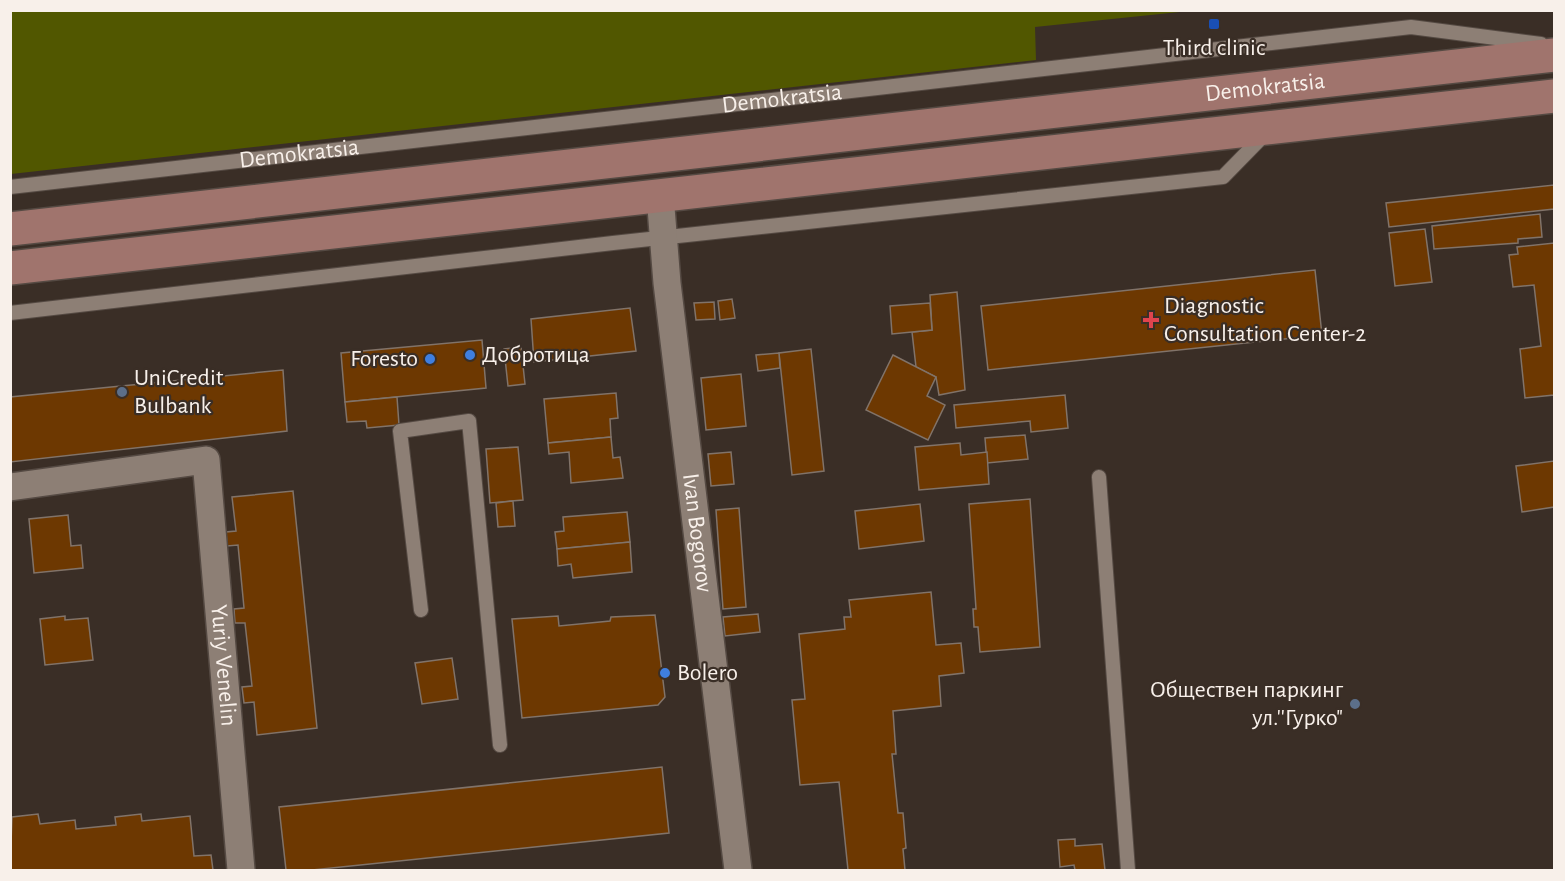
<svg xmlns="http://www.w3.org/2000/svg" width="1565" height="881" viewBox="0 0 1565 881" font-family="'Alegreya Sans',sans-serif">
<style>
.green{fill:#515700}
.building{fill:#6d3801;stroke:#817369;stroke-width:1.5}
.lines{fill:none;stroke-linecap:round;stroke-linejoin:round}
.lane-casing{stroke:#554a43;stroke-width:16}
.street-casing{stroke:#554a43;stroke-width:30}
.secondary-casing{stroke:#554a43;stroke-width:36}
.lane{stroke:#8d7f75;stroke-width:14}
.street{stroke:#8d7f75;stroke-width:27}
.secondary{stroke:#a0746d;stroke-width:33}
.transit-dot{fill:#1a4fb4;stroke:#3a2e26;stroke-width:2}
.health-dot{fill:#e0444e;stroke:#3a2e26;stroke-width:2}
.shop-dot{fill:#3f7fe0;stroke:#3a2e26;stroke-width:2}
.service-dot{fill:#5c6f8a;stroke:#3a2e26;stroke-width:2}
.labels{text-anchor:middle;dominant-baseline:central;stroke-width:4.5;stroke-linejoin:round;paint-order:stroke}
.poi-label{font-size:24px;fill:#f8f0ea;stroke:#3a2e26;text-anchor:start}
.street-label{font-size:24px;fill:#f8f0ea;stroke:#3a2e26}
</style>
<rect width="100%" height="100%" fill="#3a2e26"/>
<polygon class="green" points="10,11 11,10 1189,11 1035,27 1036,60 11,174"/>
<g class="building">
<polygon points="1554,185 1554,209 1389,227 1386,203"/>
<polygon points="1540,214 1542,237 1518,239 1518,243 1434,249 1432,226"/>
<polygon points="1425,229 1432,282 1395,286 1389,233"/>
<polygon points="1554,243 1554,395 1525,398 1520,349 1541,346 1534,285 1513,287 1509,255 1518,254 1517,247"/>
<polygon points="1315,270 1322,335 988,370 981,306"/>
<polygon points="957,292 965,390 939,395 936,377 916,367 912,332 932,330 930,295"/>
<polygon points="732,299 735,318 720,320 718,301"/>
<polygon points="714,302 715,319 696,320 694,303"/>
<polygon points="930,303 932,330 892,334 890,306"/>
<polygon points="630,308 636,351 534,362 531,319"/>
<polygon points="482,340 486,388 345,402 341,353"/>
<polygon points="521,347 525,384 508,386 504,349"/>
<polygon points="811,349 824,471 792,475 779,353"/>
<polygon points="779,353 780,368 758,371 756,355"/>
<polygon points="893,355 936,377 927,396 945,405 928,440 866,410"/>
<polygon points="283,370 287,431 10,462 10,397"/>
<polygon points="741,374 746,426 706,430 701,378"/>
<polygon points="616,393 618,418 610,419 611,437 548,443 544,399"/>
<polygon points="1065,395 1068,428 1031,432 1030,421 956,428 954,405"/>
<polygon points="397,397 399,425 367,428 366,421 347,422 345,402"/>
<polygon points="1025,435 1028,459 987,463 985,438"/>
<polygon points="611,437 613,458 620,457 623,478 571,483 569,452 549,454 548,443"/>
<polygon points="960,443 961,455 987,452 989,484 919,490 915,447"/>
<polygon points="518,447 523,500 490,503 486,449"/>
<polygon points="731,452 734,484 711,486 708,454"/>
<polygon points="1554,461 1554,507 1522,512 1516,466"/>
<polygon points="293,491 317,728 257,735 254,702 244,703 242,687 252,686 245,623 235,623 234,609 244,608 238,545 227,546 226,532 236,531 232,497"/>
<polygon points="1030,499 1040,647 980,652 978,627 974,627 973,609 976,609 969,504"/>
<polygon points="513,501 515,526 498,527 496,503"/>
<polygon points="920,504 924,541 859,549 855,511"/>
<polygon points="739,508 746,607 723,609 716,510"/>
<polygon points="627,512 630,542 557,549 555,532 564,531 563,517"/>
<polygon points="68,515 71,546 81,545 83,568 34,573 29,519"/>
<polygon points="630,542 632,572 573,578 571,564 558,566 557,549"/>
<polygon points="931,592 936,645 961,643 964,673 939,676 941,706 893,711 896,754 892,754 898,813 903,813 906,848 903,849 905,870 848,870 839,782 800,785 792,700 805,699 799,634 845,629 844,617 851,617 849,600"/>
<polygon points="758,614 760,632 725,636 723,617"/>
<polygon points="655,615 665,697 658,705 522,718 512,619 558,616 559,626 610,621 611,617"/>
<polygon points="65,616 65,620 88,618 93,660 45,665 40,619"/>
<polygon points="452,658 458,699 422,704 415,663"/>
<polygon points="662,767 669,833 312,870 286,870 279,807"/>
<polygon points="38,814 40,824 75,820 76,829 116,825 115,817 141,814 142,821 190,816 194,856 211,855 213,870 10,870 12,817"/>
<polygon points="1075,839 1075,846 1102,844 1105,870 1075,870 1074,865 1060,867 1058,840"/>
</g>
<g class="lines">
<defs>
<g id="lane">
<path id="s1" d="M10 187 1411 27 1541 44"/>
<polyline points="10,313 613,243 1223,177 1266,133"/>
<polyline points="1099,477 1128,870"/>
<polyline points="421,610 400,431 469,421 500,745"/>
</g>
<g id="street">
<path id="s2" d="M660 195 667 283 738 870"/>
<path id="s3" d="M10 487 206 460 241 870"/>
</g>
<g id="secondary">
<path id="s4" d="M10 229 1554 55"/>
<polyline points="10,268 1554,96"/>
</g>
</defs>
<use href="#lane" class="lane-casing"/>
<use href="#street" class="street-casing"/>
<use href="#secondary" class="secondary-casing"/>
<use href="#lane" class="lane"/>
<use href="#street" class="street"/>
<use href="#secondary" class="secondary"/>
</g>
<rect class="transit-dot" x="1208" y="18" width="12" height="12" rx="3"/>
<path class="health-dot" d="M1148 311h6v6h6v6h-6v6h-6v-6h-6v-6h6z"/>
<g class="shop-dot">
<circle cx="470" cy="355" r="6"/>
<circle cx="430" cy="359" r="6"/>
<circle cx="665" cy="673" r="6"/>
</g>
<g class="service-dot">
<circle cx="122" cy="392" r="6"/>
<circle cx="1355" cy="704" r="6"/>
</g>
<g class="labels">
<g class="poi-label">
<text x="1214" y="48" text-anchor="middle">Third clinic</text>
<text x="1164" y="306">Diagnostic<tspan x="1164" dy="28">Consultation Center-2</tspan></text>
<text x="482" y="355">Добротица</text>
<text x="418" y="359" text-anchor="end">Foresto</text>
<text x="134" y="378">UniCredit<tspan x="134" dy="28">Bulbank</tspan></text>
<text x="677" y="673">Bolero</text>
<text x="1343" y="690" text-anchor="end">Oбществен паркинг<tspan x="1343" dy="28">ул.''Гурко"</tspan></text>
</g>
<g class="street-label">
<text stroke="none"><textPath href="#s4" startOffset="1263">Demokratsia</textPath></text>
<text stroke="none"><textPath href="#s1" startOffset="777">Demokratsia</textPath></text>
<text stroke="none"><textPath href="#s1" startOffset="291">Demokratsia</textPath></text>
<text stroke="none"><textPath href="#s2" startOffset="340">Ivan Bogorov</textPath></text>
<text stroke="none"><textPath href="#s3" startOffset="404">Yuriy Venelin</textPath></text>
</g>
</g>
<rect width="1565" height="881" fill="none" stroke="#f8f0ea" stroke-width="24"/>
</svg>
